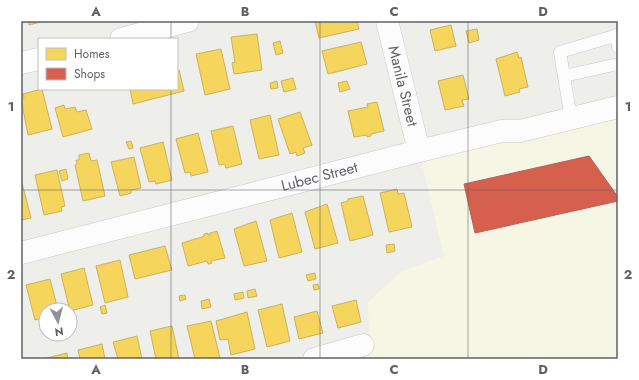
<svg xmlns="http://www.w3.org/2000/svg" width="639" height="380" viewBox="0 0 639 380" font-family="Jost,sans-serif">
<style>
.commercial{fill:#f6f6e5}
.homes{fill:#f6d55c;stroke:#c9b25f}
.shops{fill:#d6604d;stroke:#b26055}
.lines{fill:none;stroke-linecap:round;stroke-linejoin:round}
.service-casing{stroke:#cacaca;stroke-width:13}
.minor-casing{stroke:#cacaca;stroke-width:23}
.tertiary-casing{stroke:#cacaca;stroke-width:23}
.service{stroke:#fcfcfc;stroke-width:12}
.minor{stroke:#fcfcfc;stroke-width:22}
.tertiary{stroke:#fcfcfc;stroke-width:22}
.grid{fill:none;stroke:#5f6167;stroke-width:1;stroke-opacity:0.55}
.labels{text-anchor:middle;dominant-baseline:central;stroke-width:4;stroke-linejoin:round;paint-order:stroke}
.street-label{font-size:15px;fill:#5f6167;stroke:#fff}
.neatline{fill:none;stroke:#5f6167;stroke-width:1.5}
.grid-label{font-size:13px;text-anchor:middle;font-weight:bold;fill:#5f6167}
</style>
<rect width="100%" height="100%" fill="#eeeeea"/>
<polygon class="commercial" points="618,106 618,359 330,359 369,343 368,302 402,271 444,256 420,156"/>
<g class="homes">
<polygon points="28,21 44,21 29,25"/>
<polygon points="315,21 357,21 359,29 319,38"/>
<polygon points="451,25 456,46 435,51 430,30"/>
<polygon points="477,29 479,40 469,43 466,31"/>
<polygon points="257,34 262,70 234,74 232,63 235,62 231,37"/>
<polygon points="280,41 283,53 276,55 273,43"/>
<polygon points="361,42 367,64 328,74 322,51"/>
<polygon points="221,49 230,89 205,95 196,54"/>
<polygon points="517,52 519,58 521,57 528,87 519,89 520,92 505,96 496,59"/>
<polygon points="179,70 184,91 133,104 130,89 177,89 177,71"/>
<polygon points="463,75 469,99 462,100 464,106 445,110 438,81"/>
<polygon points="293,78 296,89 284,92 281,81"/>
<polygon points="277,81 278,88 271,89 270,83"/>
<polygon points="347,81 350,89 340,92 338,83"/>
<polygon points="42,89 52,129 28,135 21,99 24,98 23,94"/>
<polygon points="377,102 384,131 371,134 371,136 367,137 367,135 354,137 348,111 368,107 367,104"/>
<polygon points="64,105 65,109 75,107 77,112 86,110 92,129 63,137 55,108"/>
<polygon points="300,112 312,145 303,148 305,153 297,156 296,152 290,154 278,119"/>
<polygon points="270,115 279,155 259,159 250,120"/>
<polygon points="233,126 242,164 226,168 225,164 219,165 211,131"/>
<polygon points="198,133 208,172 191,176 190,172 185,173 176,139"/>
<polygon points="131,141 133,148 129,149 126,142"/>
<polygon points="163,142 172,180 156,184 155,181 149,182 140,148"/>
<polygon points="89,153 91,161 97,160 105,196 83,201 75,165 77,164 76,160 79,160 79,155"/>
<polygon points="134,157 141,188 131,190 131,193 120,196 111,162"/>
<polygon points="66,169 68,179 62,181 59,171"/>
<polygon points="57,170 65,206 61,207 62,211 44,215 35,175"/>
<polygon points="21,179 31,218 21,220"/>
<polygon points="397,189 398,194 404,193 412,227 389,232 380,193"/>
<polygon points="363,196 373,235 350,241 341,203 348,201 348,199"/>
<polygon points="327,204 338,243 315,249 305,212"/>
<polygon points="292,213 302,252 279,258 270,220"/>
<polygon points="256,221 267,261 244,266 234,229"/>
<polygon points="217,231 225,258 211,261 212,263 208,264 207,261 188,266 182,243 202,237 204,236 204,234 208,233 208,235 210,235 210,233"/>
<polygon points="394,244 395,251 387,253 386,245"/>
<polygon points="165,246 172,270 135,279 129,255"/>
<polygon points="120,260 128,297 105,303 96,266"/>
<polygon points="84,268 93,305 70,311 61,274"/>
<polygon points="315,273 316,279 308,281 306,275"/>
<polygon points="50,279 58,310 46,310 46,317 35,320 26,285"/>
<polygon points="318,284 319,289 314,290 313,285"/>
<polygon points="255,289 257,296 248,298 247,291"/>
<polygon points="243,292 244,298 235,300 234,294"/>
<polygon points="185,295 186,299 180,301 179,296"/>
<polygon points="209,299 211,307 202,309 201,301"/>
<polygon points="356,300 361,322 338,328 332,306"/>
<polygon points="282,304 290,341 267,347 258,310"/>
<polygon points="105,305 107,313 102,314 100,307"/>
<polygon points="317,311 323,333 299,339 294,317"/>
<polygon points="247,312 255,349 231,355 228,339 220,340 216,321"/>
<polygon points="211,321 220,358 195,359 187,326"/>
<polygon points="172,326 179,359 156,359 150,331"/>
<polygon points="137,336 142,359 118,359 113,342"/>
<polygon points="102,344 105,359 80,359 78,350"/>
<polygon points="67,353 68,359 43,359"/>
</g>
<polygon class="shops" points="589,156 618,197 618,201 475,233 464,184"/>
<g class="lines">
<defs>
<g id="service">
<polyline points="616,35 618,47"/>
<polyline points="564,76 618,64"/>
<polyline points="571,119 560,52 618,35"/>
</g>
<g id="minor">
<path id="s1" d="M387 21 419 151"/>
<polyline points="314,359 363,345"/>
</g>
<g id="tertiary">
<polyline points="121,39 188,21"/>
<polyline points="21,63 39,59"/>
<path id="s2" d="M21 253 419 151 502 131H520L618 107"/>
</g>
</defs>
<use href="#service" class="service-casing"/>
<use href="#minor" class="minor-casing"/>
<use href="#tertiary" class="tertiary-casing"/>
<use href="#service" class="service"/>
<use href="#minor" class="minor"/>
<use href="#tertiary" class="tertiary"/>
</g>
<path class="grid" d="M171 21V39M320 21V359M468 21V359M171 89V359M21 190H618"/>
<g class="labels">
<g class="street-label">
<text stroke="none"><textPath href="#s1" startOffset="67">Manila Street</textPath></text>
<text stroke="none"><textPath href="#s2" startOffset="308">Lubec Street</textPath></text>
</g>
</g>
<rect width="639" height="380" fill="none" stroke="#ffffff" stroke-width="44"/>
<rect x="38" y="38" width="140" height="52" fill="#ffffff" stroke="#bfc0c2"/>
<rect x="46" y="48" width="20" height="12" fill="#f6d55c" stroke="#bfc0c2"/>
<text x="74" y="58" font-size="12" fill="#5f6167">Homes</text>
<rect x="46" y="68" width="20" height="12" fill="#d6604d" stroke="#bfc0c2"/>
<text x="74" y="78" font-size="12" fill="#5f6167">Shops</text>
<g transform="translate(58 322) rotate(173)"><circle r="19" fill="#ffffff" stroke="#bfc0c2"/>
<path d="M0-3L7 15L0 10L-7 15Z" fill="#919295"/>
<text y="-6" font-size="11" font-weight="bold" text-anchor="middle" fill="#5f6167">N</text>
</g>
<rect x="22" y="22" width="595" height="336" class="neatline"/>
<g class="grid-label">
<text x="96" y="16">A</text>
<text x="245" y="16">B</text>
<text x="394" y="16">C</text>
<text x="543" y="16">D</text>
<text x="11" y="111">1</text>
<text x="628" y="111">1</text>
<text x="11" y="279">2</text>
<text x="628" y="279">2</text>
<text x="96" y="374">A</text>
<text x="245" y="374">B</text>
<text x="394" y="374">C</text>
<text x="543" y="374">D</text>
</g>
</svg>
